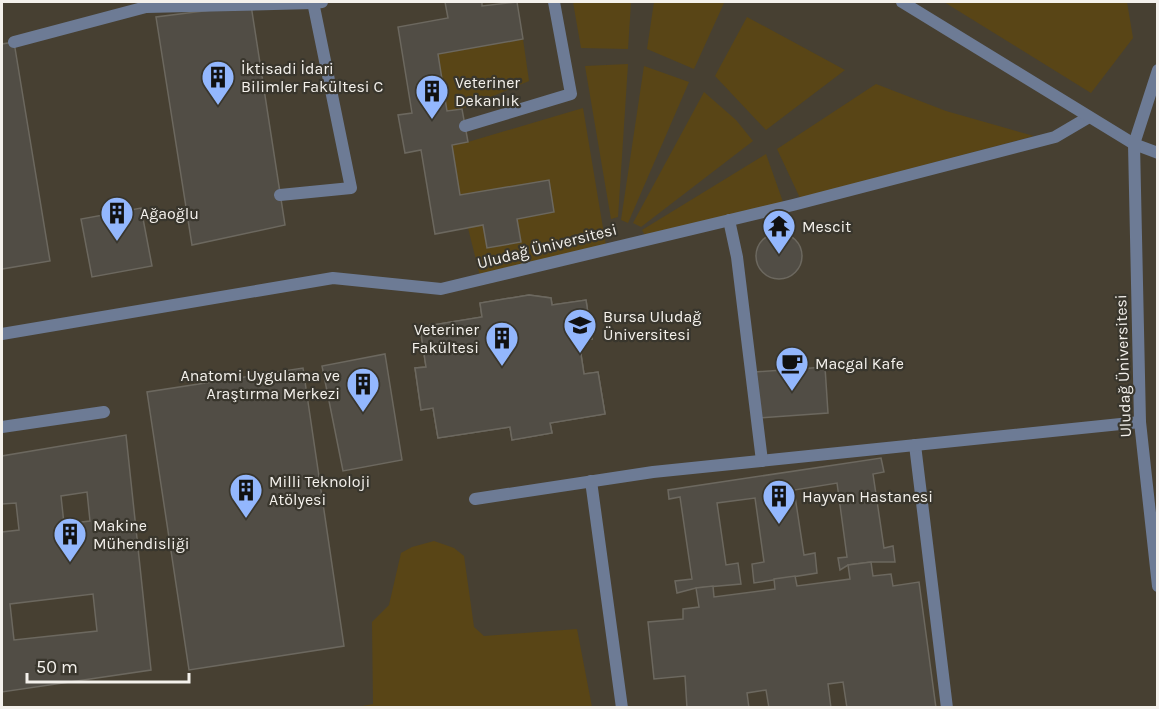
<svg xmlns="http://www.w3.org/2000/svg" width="1159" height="709" viewBox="0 0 1159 709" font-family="Karla,sans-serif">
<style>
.built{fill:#474032}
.green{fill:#594516}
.building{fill:#514d45;stroke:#6c685f;stroke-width:1.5;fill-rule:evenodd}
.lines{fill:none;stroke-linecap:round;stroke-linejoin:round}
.service{stroke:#6d7b95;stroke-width:12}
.pedestrian{stroke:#6d7b95;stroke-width:12}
.minor{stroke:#6d7b95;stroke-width:12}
.tertiary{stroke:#6d7b95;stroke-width:12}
.labels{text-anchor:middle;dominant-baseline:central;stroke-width:4.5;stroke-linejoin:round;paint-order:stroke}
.poi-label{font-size:16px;fill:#f4f1ec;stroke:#39362d;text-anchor:start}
.street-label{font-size:16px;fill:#f4f1ec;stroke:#39362d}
</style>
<rect width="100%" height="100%" fill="#39362d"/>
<rect class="built" x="2" y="2" width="1155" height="705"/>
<g class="green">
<polygon points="573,2 631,2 628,49 581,48"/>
<polygon points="654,2 722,2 724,3 694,69 647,49"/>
<polygon points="944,2 1127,2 1133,38 1091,93"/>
<polygon points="747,17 845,70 766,130 715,76"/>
<polygon points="523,39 529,81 462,109 447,111 438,54"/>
<polygon points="628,64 618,217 611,219 585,66"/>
<polygon points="644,66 689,82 628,223 621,220"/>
<polygon points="876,84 946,111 1034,136 800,198 777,149"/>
<polygon points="704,92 736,120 753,141 641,227 633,223"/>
<polygon points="583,108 606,246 480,276 468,228 483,225 487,248 521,242 517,219 554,212 549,180 460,195 452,145 468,142"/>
<polygon points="766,154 783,202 646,237 642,230"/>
<polygon points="434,541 454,548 464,556 474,627 484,636 577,629 592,707 357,707 373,704 372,622 389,605 401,553 412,547"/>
</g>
<g class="building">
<polygon points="445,2 482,2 482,6 517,2 523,39 438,54 447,111 462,109 468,142 452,145 460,195 549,180 554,212 517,219 521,242 487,248 483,225 435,234 421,150 405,153 398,115 412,113 398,27 448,18"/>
<polygon points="251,5 285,225 192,245 156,17"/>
<polygon points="14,42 50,261 2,269 2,44"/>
<polygon points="141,208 152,266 92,277 81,219"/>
<circle cx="779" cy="256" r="23"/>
<path d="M529 295 551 298 552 305 586 300 592 339 579 341 584 374 598 372 605 414 550 423 552 433 512 440 510 427 438 438 433 408 421 410 415 368 426 367 420 327 482 317 480 303ZM538 344 544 383 504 390 498 351Z"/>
<polygon points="529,295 551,298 552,305 586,300 592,339 579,341 584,374 598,372 605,414 550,423 552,433 512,440 510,427 438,438 433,408 421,410 415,368 426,367 420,327 482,317 480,303"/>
<polygon points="385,354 402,460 343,471 322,366"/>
<polygon points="825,367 828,413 758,418 755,372"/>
<polygon points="303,368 344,646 189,670 147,392"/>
<path d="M126 435 151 670 2 692V532L19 530 16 503 2 504V456ZM87 492 90 521 64 524 61 496ZM93 594 97 631 14 640 10 604Z"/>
<polygon points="881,458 884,472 873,474 884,548 893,546 895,562 871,562 848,565 840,570 838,558 847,557 837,483 794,490 804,555 815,553 817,573 754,583 752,564 764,562 755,498 717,503 726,565 738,563 741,584 696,588 677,593 675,581 692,579 680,497 669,499 668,490"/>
<polygon points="871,562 873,576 891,574 893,586 919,582 936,708 847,708 843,682 828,684 831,708 769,708 766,690 747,693 749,708 687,708 685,676 654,679 648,622 683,619 683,609 699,607 696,588 713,586 714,597 775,589 774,579 795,576 797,586 850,579 848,565"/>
</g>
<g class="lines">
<g class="service">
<polyline points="14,42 146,7 314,3 322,2"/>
<polyline points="465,126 571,94 554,2"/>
<polyline points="280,195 351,188 313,2"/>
<polyline points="2,334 333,278 441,289 793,205 1055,137 1089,117"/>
<polyline points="2,427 104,412"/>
<polyline points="915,445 947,708"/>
<polyline points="591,481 622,708"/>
<polyline points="475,499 653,472 1140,422"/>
</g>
<polyline class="pedestrian" points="729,220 737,257 762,461"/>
<polyline class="minor" points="1134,144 1158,153"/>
<g class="tertiary">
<polyline points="902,2 1134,144"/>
<polyline points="1158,70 1134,144 1140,422 1158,586"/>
</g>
</g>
<defs>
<symbol id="building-pin" viewBox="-11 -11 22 30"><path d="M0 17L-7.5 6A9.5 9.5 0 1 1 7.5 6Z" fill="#93b7fd" stroke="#39362d"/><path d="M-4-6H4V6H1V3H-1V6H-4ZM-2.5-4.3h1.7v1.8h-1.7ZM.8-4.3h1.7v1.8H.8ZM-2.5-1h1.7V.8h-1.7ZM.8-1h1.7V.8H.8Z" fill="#111"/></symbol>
<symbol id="temple-pin" viewBox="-11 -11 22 30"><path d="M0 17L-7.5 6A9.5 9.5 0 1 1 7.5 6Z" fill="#93b7fd" stroke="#39362d"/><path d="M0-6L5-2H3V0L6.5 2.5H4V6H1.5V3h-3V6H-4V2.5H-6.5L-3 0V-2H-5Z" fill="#111"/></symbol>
<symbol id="university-pin" viewBox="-11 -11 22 30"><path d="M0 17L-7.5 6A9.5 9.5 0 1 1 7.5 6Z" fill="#93b7fd" stroke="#39362d"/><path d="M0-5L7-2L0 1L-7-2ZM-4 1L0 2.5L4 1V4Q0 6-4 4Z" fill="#111"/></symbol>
<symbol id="cafe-pin" viewBox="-11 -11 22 30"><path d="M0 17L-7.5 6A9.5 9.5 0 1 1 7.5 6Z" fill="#93b7fd" stroke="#39362d"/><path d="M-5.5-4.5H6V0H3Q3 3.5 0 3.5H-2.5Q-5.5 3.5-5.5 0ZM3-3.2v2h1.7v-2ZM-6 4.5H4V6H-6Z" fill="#111"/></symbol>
</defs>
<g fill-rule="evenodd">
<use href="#building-pin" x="199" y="58" width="38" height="52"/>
<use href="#building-pin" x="413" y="72" width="38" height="52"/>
<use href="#building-pin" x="98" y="194" width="38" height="52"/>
<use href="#temple-pin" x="760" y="207" width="38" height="52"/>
<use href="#university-pin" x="561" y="306" width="38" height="52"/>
<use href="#building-pin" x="483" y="319" width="38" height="52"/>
<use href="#cafe-pin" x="773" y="344" width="38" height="52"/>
<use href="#building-pin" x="344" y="365" width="38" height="52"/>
<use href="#building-pin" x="227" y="471" width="38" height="52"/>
<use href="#building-pin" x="760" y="477" width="38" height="52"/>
<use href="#building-pin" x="51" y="515" width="38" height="52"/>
</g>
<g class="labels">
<g class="poi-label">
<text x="241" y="68">İktisadi İdari<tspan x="241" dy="18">Bilimler Fakültesi C</tspan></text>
<text x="455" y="82">Veteriner<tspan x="455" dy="18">Dekanlık</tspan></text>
<text x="140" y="213">Ağaoğlu</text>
<text x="802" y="226">Mescit</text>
<text x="603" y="316">Bursa Uludağ<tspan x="603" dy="18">Üniversitesi</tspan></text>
<text x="479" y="329" text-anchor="end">Veteriner<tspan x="479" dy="18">Fakültesi</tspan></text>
<text x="815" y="363">Macgal Kafe</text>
<text x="340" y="375" text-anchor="end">Anatomi Uygulama ve<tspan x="340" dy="18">Araştırma Merkezi</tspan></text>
<text x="269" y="481">Milli Teknoloji<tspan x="269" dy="18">Atölyesi</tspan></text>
<text x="802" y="496">Hayvan Hastanesi</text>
<text x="93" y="525">Makine<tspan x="93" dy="18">Mühendisliği</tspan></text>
</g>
<g class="street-label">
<text transform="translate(547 246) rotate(-14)">Uludağ Üniversitesi</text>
<text transform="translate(1123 366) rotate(-92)">Uludağ Üniversitesi</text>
</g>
</g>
<rect width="1159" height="709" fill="none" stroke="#f4f1ec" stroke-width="6"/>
<path d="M27 673v9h162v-9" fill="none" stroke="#f4f1ec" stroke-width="3"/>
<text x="36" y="673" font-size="18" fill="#f4f1ec" stroke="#39362d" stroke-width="4.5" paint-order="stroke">50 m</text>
</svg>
